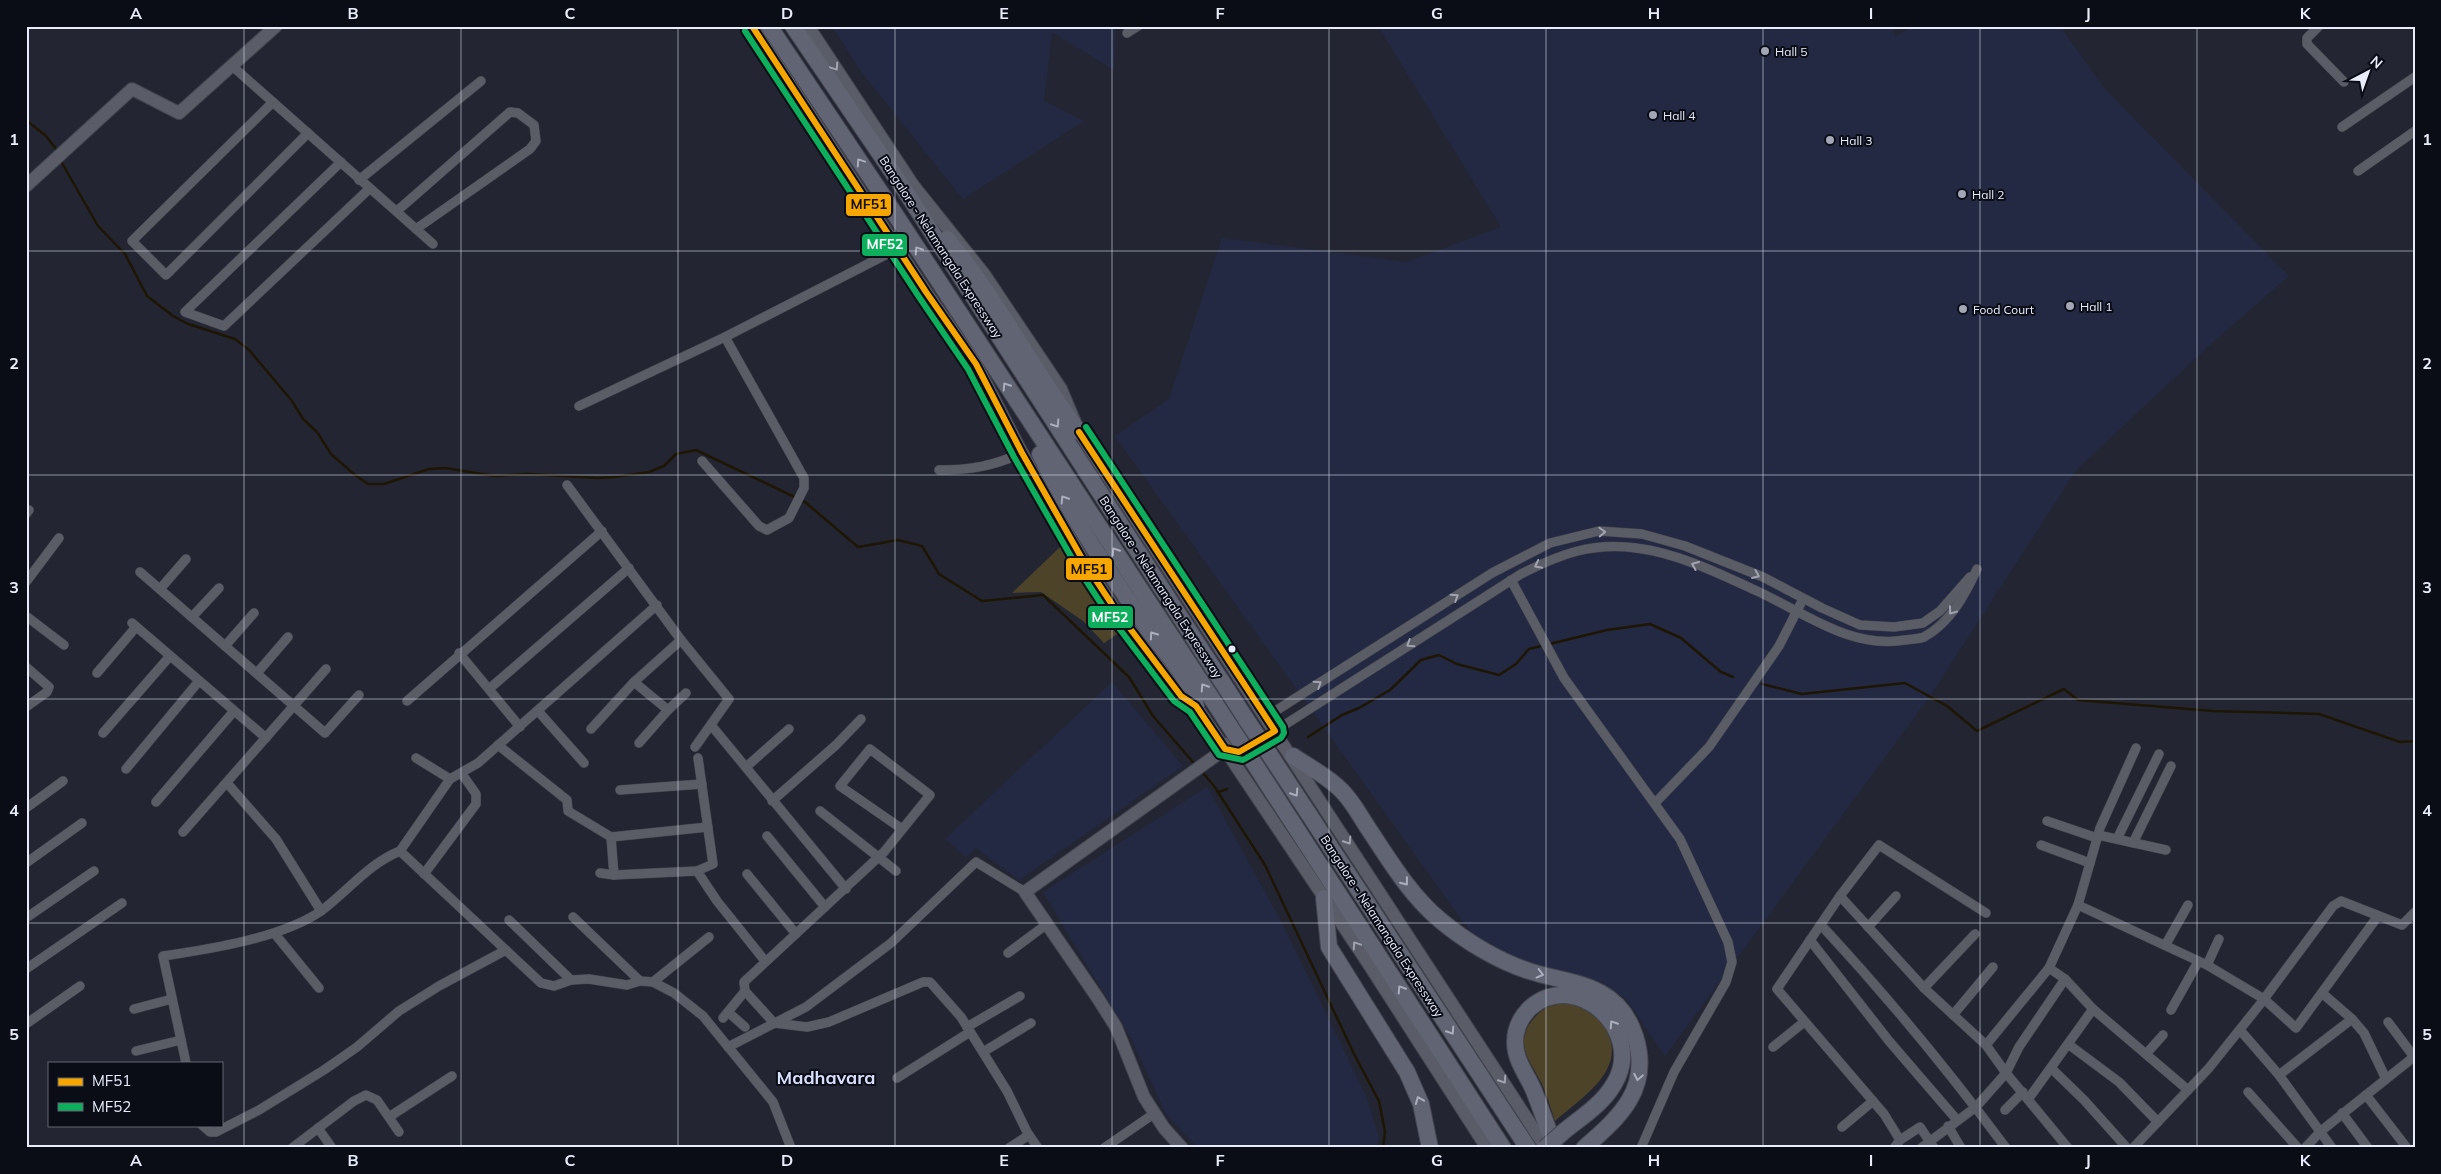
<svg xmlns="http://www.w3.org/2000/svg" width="2441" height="1174" viewBox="0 0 2441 1174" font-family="Mulish,sans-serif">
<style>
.built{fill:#232942}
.green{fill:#4c4328}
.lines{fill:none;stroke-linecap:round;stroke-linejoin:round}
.stream{stroke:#1d1604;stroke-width:2.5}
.street-casing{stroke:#42444e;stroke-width:10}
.secondary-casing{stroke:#42444e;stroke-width:14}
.highway-casing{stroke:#42444e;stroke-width:18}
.street{stroke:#5a5c66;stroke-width:9}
.secondary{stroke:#5a5c68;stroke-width:12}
.highway{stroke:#616472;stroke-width:16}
.highway-bridge-casing{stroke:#42444e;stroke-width:18;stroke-linecap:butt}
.highway-bridge{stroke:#616472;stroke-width:16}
.bus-1-casing{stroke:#0a0c16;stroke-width:10}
.bus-2-casing{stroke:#0a0c16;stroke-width:10}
.bus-1{stroke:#f7a600;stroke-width:6}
.bus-2{stroke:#0daf5c;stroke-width:6}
.oneway{stroke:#a1a4b2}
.oneway2{stroke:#abafbd}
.oneway3{stroke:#a1a4b0}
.grid{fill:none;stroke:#e8ecfb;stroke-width:1;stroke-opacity:0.55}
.poi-dot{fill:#a3a7b5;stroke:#0a0c16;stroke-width:2}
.bus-dot{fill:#e8ecfb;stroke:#0a0c16;stroke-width:2}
.labels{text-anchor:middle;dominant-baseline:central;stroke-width:4;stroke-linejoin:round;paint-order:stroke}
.poi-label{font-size:12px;fill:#e8ecfb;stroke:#0a0c16;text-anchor:start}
.street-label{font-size:12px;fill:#e8ecfb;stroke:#0a0c16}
.district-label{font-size:18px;font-weight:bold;fill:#d8dffd;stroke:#0a0c16}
.line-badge{stroke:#0a0c16;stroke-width:2}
.badge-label{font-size:14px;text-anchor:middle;font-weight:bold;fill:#fff}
.pale-badge-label{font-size:14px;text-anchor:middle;font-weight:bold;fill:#111}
.neatline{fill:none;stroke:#e8ecfb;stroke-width:2}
.grid-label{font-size:16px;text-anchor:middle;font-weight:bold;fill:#e8ecfb}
</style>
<rect width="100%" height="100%" fill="#232632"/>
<g class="built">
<polygon points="838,26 1116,26 1114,70 1052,32 1044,101 1084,121 963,199 860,70 834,29"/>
<polygon points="1378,26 1890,26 1896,36 1913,26 2060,26 2103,87 2289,276 2213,342 2077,469 1930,696 1665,1056 1627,1000 1602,982 1530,964 1472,934 1115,436 1169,399 1222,238 1407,262 1501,227"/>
<polygon points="1112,682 1183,766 1019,880 976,848 966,857 945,839"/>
<polygon points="1207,787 1281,921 1366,1096 1379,1137 1376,1148 1198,1148 1166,1114 1131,1038 1043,892"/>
</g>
<g class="green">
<polygon points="1061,546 1119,633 1104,643 1083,621 1041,592 1012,593"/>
<path d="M1566 1002C1582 1004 1595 1012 1604 1026 1631 1068 1583 1096 1555 1121 1551 1109 1547 1096 1542 1084 1530 1060 1512 1043 1535 1017 1544 1007 1554 1003 1566 1002Z"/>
</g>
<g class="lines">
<g class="stream">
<polyline points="26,120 46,136 56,149"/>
<polyline points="62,163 98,226 125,254 147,296 173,316 188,324 235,339 249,350 292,401 303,419 317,432 331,454 355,475 368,484 384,484 429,469 445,468 495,476 528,474 597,478 615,477 649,472 664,466 676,454 696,450 805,502 858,547 898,540 922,546 939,574 982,601 1043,595 1129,677 1153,716 1193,762"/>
<polyline points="1762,684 1802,694 1905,683 1947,706 1977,731 2064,689 2078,700 2213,711 2319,714 2400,742 2415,741"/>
<polyline points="1308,737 1342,715 1359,708 1390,690 1421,660 1439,655 1457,664 1499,675 1516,664 1529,649 1607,630 1650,624 1681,638 1721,672 1733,677"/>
<polyline points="1204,774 1214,786 1265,865 1354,1054 1379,1101 1385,1132 1383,1148"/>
<polyline points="1219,792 1227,789"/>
</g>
<defs>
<g id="street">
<polyline points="2319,26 2307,38 2307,44 2344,82"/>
<polyline points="1127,33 1138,26"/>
<polyline points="231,65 433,244"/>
<polyline points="273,102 132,241 166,275 308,133"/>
<polyline points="2342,127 2415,77"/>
<polyline points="341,162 185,312 224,326 369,189"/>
<polyline points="2358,171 2415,131"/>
<polyline points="359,180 481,81"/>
<polyline points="397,211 510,112 518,113 534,125 536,141 530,149 416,229"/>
<polyline points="579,406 725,337 899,248"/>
<polyline points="702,461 759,526 767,530 789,518 804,488 804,478 725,337"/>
<path d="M939 470C971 470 993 466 1022 453"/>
<polyline points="567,485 681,640 729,699 695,747"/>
<polyline points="26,514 29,510"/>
<polyline points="140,572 325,733 359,695"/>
<polyline points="1511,580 1564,678 1680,839 1728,942 1732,962 1726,982 1674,1072 1641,1148"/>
<polyline points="26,582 59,538"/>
<polyline points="160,589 186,559"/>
<polyline points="657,605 478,763 450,779 400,851 541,983 554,986 571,980 589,979 627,985 640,981 653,982 674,993 703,1016 773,1102 791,1148"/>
<polyline points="26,616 64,645"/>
<polyline points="192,617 219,588"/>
<polyline points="132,623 266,738"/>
<polyline points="225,646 254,613"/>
<polyline points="459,653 520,727"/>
<polyline points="26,667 49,687 47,692 26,707"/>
<polyline points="97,673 136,627"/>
<polyline points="257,673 288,637"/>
<polyline points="634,682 668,710 686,693"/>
<polyline points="489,689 629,568"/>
<polyline points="407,701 602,531"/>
<polyline points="538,711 584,763"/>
<polyline points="1266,717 1492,573 1550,543 1599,531 1642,534 1685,546 1763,577 1822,608 1860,625 1894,627 1923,623 1940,611 1970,577"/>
<polyline points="711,725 846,889"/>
<polyline points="591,729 634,682 681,640"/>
<path d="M1275 731 1521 574C1560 554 1592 542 1636 548 1678 553 1720 574 1757 591 1805 613 1850 649 1905 640 1911 639 1919 639 1924 637 1950 623 1965 595 1977 569"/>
<polyline points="103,733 170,656"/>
<polyline points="639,743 668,710"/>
<polyline points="498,745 567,800 568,811 611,837 614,875 697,871 713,864 698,758"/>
<polyline points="416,758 450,779"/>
<polyline points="746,767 789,729"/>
<polyline points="126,769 199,681"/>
<polyline points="227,783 276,839 321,911"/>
<polyline points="620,790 702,784"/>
<polyline points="772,801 836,745 861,719"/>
<polyline points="156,802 234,711"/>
<polyline points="1656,802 1709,747 1779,646 1803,599"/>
<polyline points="26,808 63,781"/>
<polyline points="820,811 896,871"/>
<polyline points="2047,821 2097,838"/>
<polyline points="902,829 840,786 870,749 930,795 884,852 744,982 745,991 774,1023 807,1027 829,1022 923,982 930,982 961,1017 1007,1091 1027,1132 1038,1148"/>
<polyline points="183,832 326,669"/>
<polyline points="2098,835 2166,850"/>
<polyline points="767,836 825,907"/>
<polyline points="611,837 708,827"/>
<polyline points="2117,839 2159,754"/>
<polyline points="2133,843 2171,766"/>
<polyline points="2041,845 2090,863"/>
<polyline points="26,863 82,823"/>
<polyline points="697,871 717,901 765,961"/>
<polyline points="600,873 614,875"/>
<polyline points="424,874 476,804 476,794 462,774"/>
<polyline points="747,874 796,934"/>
<polyline points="1840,896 1879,845 1986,913"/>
<polyline points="2078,905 2207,965 2264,999 2296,1028 2378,916"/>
<polyline points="573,917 640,981"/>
<polyline points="26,918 94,871"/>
<polyline points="509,920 571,980"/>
<path d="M1821 925C1887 996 1948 1070 2006 1148"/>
<polyline points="1868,927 1896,896"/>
<polyline points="275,934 319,988"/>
<polyline points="1810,940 1889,1041 1957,1120"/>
<polyline points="2166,944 2188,905"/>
<polyline points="1008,953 1047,924"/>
<polyline points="2207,965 2219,939"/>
<polyline points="2049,968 2065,979 2093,1009 2188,1090"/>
<polyline points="26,969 122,903"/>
<polyline points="653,982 709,937"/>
<polyline points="1924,988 1975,934"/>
<polyline points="134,1009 172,999"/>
<polyline points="2171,1010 2198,962"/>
<polyline points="728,1012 745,1027"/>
<polyline points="1953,1015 1993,967"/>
<polyline points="723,1018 745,991"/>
<polyline points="2352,1019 2364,1033 2386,1079"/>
<polyline points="2388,1022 2414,1057"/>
<polyline points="26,1024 80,986"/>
<polyline points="967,1027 1020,996"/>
<polyline points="2240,1030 2279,1075 2332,1148"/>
<polyline points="2068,1044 2119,1082 2158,1122"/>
<polyline points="1986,1045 2049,968 2078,905 2100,828 2136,748"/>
<polyline points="728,1047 806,1007 891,943 976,862 1025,892"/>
<polyline points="1773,1047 1804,1022"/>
<polyline points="136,1051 181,1040"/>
<polyline points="983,1052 1031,1023"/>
<polyline points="2146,1054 2163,1035"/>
<path d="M186 1063 163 956C210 949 282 938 321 911 348 891 368 864 400 851"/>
<polyline points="2051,1068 2084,1100 2127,1148"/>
<polyline points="2279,1075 2352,1019 2322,993"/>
<polyline points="897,1078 970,1032"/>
<polyline points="2248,1092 2298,1148"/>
<polyline points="2366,1095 2407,1148"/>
<polyline points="2029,1098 2093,1009"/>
<polyline points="2005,1110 2023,1092"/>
<polyline points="2342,1113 2368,1148"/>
<polyline points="389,1117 452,1076"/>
<polyline points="202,1125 210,1132 216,1132 259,1110 324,1070 357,1047 399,1011 439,986 506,950"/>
<polyline points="1948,1126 1961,1148"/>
<polyline points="1842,1127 1873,1101"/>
<polyline points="318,1128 332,1148"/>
<polyline points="1900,1140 1884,1114 1777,989 1840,896 1924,988 1986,1045 2006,1073 2068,1148"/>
<polyline points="292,1148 354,1101 366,1095 377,1100 399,1132"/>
<polyline points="1009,1148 1029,1135"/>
<polyline points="1104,1148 1155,1113"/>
<polyline points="1894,1148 1900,1140 1920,1127 1934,1148"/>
<polyline points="1921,1148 1976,1107 2006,1073 2019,1047 2065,979"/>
<polyline points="2133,1148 2209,1068 2261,1003 2333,906 2341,901 2402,925 2415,912"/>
<polyline points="2305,1148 2321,1131 2415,1056"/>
</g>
<g id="secondary">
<polyline points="752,26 926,292 976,364 1022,453 1084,562 1113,606 1181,696 1196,706 1368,963 1487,1148"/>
<polyline points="808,26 913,185 984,274 1061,389 1079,432 1546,1148"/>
<polyline points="26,186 132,89 179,113 276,26"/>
<polyline points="1182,1148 1164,1128 1144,1097 1116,1027 1097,997 1025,892 1225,749 1229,743"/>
</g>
<g id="highway">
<polyline points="769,26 887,202 1231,728"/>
<polyline points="793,26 906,192 1246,719"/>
<path d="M947 239C997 298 1032 370 1079 432"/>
<path d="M1040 454C1070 515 1110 573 1148 629 1164 652 1191 678 1196 706"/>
<polyline points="1268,752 1528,1148"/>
<path d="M1293 756C1309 767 1329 777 1342 791 1353 802 1360 816 1368 828 1390 861 1410 895 1440 920 1465 941 1498 961 1529 971 1553 979 1579 981 1601 993 1619 1003 1629 1017 1635 1036 1652 1088 1620 1117 1584 1148"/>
<polyline points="1252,760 1503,1148"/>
<polyline points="1324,898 1329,947 1407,1072 1421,1104 1430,1148"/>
<path d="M1555 1148C1548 1129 1541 1109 1534 1091 1527 1074 1515 1061 1515 1042 1515 1029 1521 1017 1530 1008 1577 967 1646 1032 1614 1084 1602 1105 1580 1118 1562 1133"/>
</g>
</defs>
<use href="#street" class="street-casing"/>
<use href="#secondary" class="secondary-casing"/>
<use href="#highway" class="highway-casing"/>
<use href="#street" class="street"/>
<use href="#secondary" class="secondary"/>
<use href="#highway" class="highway"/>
<defs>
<g id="highway-bridge">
<polyline points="1246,719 1268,752"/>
<polyline points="1231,728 1252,760"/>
<polyline points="1545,1148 1562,1133"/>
</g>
</defs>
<use href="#highway-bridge" class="highway-bridge-casing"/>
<use href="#highway-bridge" class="highway-bridge"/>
<defs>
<polyline id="bus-1" points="752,26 926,292 976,364 1022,453 1084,562 1113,606 1181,696 1196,706 1225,749 1239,752 1275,731 1079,432"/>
<polyline id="bus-2" points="745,31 919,297 968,369 1014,457 1077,567 1106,611 1174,701 1190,712 1219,755 1243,760 1281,738 1284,733 1283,727 1086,427"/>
</defs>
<use href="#bus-1" class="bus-1-casing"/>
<use href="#bus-2" class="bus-2-casing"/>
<use href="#bus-1" class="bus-1"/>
<use href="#bus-2" class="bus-2"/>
</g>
<defs><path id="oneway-chevron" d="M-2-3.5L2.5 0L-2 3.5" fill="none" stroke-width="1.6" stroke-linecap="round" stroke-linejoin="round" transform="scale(1.25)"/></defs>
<g class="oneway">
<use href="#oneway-chevron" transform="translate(835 67) rotate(56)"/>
<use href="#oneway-chevron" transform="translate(1348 841) rotate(57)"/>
<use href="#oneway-chevron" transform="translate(1356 945) rotate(-124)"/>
<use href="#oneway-chevron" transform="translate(1503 1080) rotate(57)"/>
</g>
<g class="oneway2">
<use href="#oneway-chevron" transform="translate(860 162) rotate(-124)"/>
<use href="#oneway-chevron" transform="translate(918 250) rotate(-123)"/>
<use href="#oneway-chevron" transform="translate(1006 386) rotate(-123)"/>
<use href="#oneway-chevron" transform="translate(1056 424) rotate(57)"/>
<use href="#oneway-chevron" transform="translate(1064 499) rotate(-123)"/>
<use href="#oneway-chevron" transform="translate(1115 551) rotate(-123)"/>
<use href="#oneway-chevron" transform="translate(1153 635) rotate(-125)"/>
<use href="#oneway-chevron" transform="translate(1204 687) rotate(-123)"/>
<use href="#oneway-chevron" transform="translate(1295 793) rotate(57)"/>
<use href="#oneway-chevron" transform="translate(1405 882) rotate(52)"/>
<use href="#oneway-chevron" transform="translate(1540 974) rotate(14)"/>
<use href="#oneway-chevron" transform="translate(1401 989) rotate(-123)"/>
<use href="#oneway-chevron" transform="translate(1613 1024) rotate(-123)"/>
<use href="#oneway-chevron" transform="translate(1451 1031) rotate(57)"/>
<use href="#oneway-chevron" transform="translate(1638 1077) rotate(101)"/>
<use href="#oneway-chevron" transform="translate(1419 1100) rotate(-112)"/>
</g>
<g class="oneway3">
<use href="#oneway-chevron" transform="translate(1602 532) rotate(-2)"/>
<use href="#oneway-chevron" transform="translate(1538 565) rotate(153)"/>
<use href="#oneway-chevron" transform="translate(1695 565) rotate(-157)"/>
<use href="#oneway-chevron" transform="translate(1756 575) rotate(23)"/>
<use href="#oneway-chevron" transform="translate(1455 597) rotate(-33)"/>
<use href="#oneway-chevron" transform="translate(1952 611) rotate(127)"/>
<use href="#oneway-chevron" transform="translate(1410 644) rotate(147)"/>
<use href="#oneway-chevron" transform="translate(1318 684) rotate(-33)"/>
</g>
<path class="grid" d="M244 26V1148M461 26V1148M678 26V1148M895 26V1148M1112 26V1148M1329 26V1148M1546 26V1148M1763 26V1148M1980 26V1148M2197 26V1148M26 251H2415M26 475H2415M26 699H2415M26 923H2415"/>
<g class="poi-dot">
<circle cx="1765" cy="51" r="5"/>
<circle cx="1653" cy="115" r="5"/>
<circle cx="1830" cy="140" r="5"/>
<circle cx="1962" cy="194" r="5"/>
<circle cx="2070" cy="306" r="5"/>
<circle cx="1963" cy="309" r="5"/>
</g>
<circle class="bus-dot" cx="1232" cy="649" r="4.5"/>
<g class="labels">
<g class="poi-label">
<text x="1775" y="51">Hall 5</text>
<text x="1663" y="115">Hall 4</text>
<text x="1840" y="140">Hall 3</text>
<text x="1972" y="194">Hall 2</text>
<text x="2080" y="306">Hall 1</text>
<text x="1973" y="309">Food Court</text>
</g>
<g class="street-label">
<text transform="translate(941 247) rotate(57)">Bangalore - Nelamangala Expressway</text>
<text transform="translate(1161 587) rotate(57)">Bangalore - Nelamangala Expressway</text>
<text transform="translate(1382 926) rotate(57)">Bangalore - Nelamangala Expressway</text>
</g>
<g class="district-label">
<text x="826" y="1077">Madhavara</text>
</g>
</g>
<g class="line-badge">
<rect x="845" y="193" width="47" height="24" rx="5" fill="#f7a600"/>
<rect x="861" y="233" width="47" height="24" rx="5" fill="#0daf5c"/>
<rect x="1065" y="557" width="48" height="24" rx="5" fill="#f7a600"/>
<rect x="1087" y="605" width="47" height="24" rx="5" fill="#0daf5c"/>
</g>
<g class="badge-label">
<text x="885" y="249">MF52</text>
<text x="1110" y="622">MF52</text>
</g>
<g class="pale-badge-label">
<text x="869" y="209">MF51</text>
<text x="1089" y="574">MF51</text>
</g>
<rect width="2441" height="1174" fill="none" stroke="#0a0c16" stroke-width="55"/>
<rect x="48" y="1062" width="175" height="65" fill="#0a0c16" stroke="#636672"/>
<rect x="58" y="1078" width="25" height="8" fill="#f7a600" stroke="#636672"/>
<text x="92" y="1086" font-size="15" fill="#e8ecfb">MF51</text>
<rect x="58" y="1103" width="25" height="8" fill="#0daf5c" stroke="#636672"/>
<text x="92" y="1112" font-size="15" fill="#e8ecfb">MF52</text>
<g transform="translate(2368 72) rotate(41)" stroke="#0a0c16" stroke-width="4" paint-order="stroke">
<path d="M0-4L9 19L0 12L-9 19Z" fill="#e8ecfb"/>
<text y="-8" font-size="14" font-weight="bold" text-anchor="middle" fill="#e8ecfb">N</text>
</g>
<rect x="28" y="28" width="2386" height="1118" class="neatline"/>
<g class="grid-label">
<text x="136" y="19">A</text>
<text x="353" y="19">B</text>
<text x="570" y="19">C</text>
<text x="787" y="19">D</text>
<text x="1004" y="19">E</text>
<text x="1220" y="19">F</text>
<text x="1437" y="19">G</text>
<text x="1654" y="19">H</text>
<text x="1871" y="19">I</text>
<text x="2088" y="19">J</text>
<text x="2305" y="19">K</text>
<text x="14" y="145">1</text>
<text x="2427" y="145">1</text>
<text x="14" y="369">2</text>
<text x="2427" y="369">2</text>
<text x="14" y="593">3</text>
<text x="2427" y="593">3</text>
<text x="14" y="816">4</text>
<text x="2427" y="816">4</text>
<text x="14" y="1040">5</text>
<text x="2427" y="1040">5</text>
<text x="136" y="1166">A</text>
<text x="353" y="1166">B</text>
<text x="570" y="1166">C</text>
<text x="787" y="1166">D</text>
<text x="1004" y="1166">E</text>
<text x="1220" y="1166">F</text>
<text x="1437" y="1166">G</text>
<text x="1654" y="1166">H</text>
<text x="1871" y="1166">I</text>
<text x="2088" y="1166">J</text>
<text x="2305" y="1166">K</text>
</g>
</svg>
